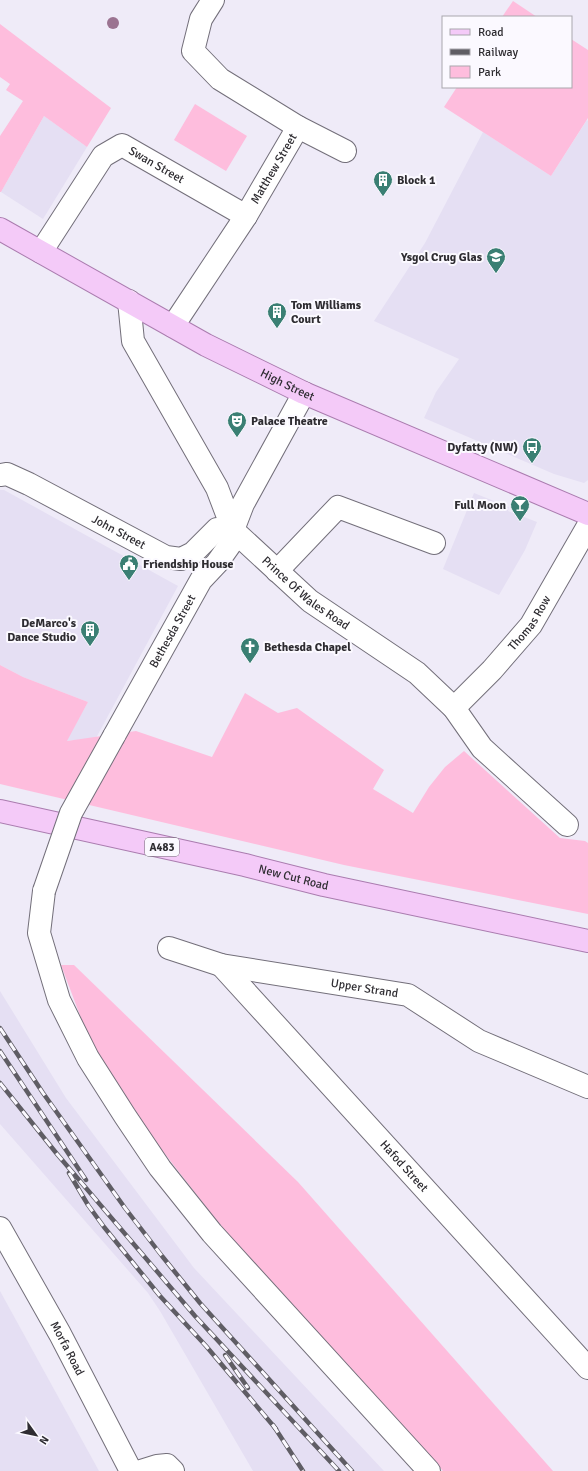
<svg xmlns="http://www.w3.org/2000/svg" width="588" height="1471" viewBox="0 0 588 1471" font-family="Signika,sans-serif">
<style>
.built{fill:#e5dff3}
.green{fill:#febddd}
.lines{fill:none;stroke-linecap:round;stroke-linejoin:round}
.minor-casing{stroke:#736f7a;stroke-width:24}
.major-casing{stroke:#aa7caf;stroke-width:24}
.minor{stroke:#fff;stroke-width:22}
.major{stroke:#f4caf8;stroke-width:22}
.rail-casing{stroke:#5f5d64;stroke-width:4.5}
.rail{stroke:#fbf9ff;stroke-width:3;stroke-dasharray:9;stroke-linecap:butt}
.minor-bridge-casing{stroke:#736f7a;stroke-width:24;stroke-linecap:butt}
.minor-bridge{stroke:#fff;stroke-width:22}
.tree{fill:#9b7391}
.labels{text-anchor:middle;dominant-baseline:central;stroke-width:4;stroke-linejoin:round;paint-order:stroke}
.shield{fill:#fbf9ff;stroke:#6c6a6f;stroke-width:1}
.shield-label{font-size:11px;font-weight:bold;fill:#2e2c31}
.street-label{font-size:12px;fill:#2e2c31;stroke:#fbf9ff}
.poi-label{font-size:12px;font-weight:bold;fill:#2e2c31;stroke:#fbf9ff;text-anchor:start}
</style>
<rect width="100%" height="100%" fill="#efebf8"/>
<g class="built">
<polygon points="44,116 87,147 43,219 1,192"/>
<polygon points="587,120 588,121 588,480 584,483 554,474 424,418 436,392 459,359 374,321 425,243 483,132 551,176"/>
<polygon points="0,490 4,490 178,586 96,738 66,741 88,702 23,677 0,665"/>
<polygon points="474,493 509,507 508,511 537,522 525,550 499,595 443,569"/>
<polygon points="0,991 66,1098 194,1268 384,1471 253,1471 160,1311 148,1293 0,1124"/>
<polygon points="0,1291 99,1471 0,1471"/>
</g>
<g class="green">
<polygon points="513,1 537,17 502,17"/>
<polygon points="0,24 111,108 87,147 44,116 1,192 0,192 0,136 23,101 6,90 10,84 0,77"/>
<polygon points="571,39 588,50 588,118 551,176 444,107 457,87 571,87"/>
<polygon points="195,104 247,136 226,171 174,140"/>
<polygon points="0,665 23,677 88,702 67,741 136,731 212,757 245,693 278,713 297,708 384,770 373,789 413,813 429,787 445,767 464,751 560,838 585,841 588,843 588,914 344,865 0,784"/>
<polygon points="61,965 74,965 298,1182 553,1471 443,1471 271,1284 213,1216 158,1145 90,1042"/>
</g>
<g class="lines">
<defs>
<g id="minor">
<polyline points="298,127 345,151"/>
<path id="s1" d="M41 252 103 156 122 145 246 216"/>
<path id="s2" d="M129 301 133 341 217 488 233 530 310 601 417 673 454 708 482 748 567 825"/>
<path id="s3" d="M173 326 246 216 298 127 220 79 193 51 201 19 213 0"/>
<path id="s4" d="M0 475 7 474 29 484 166 557 181 559 193 553 217 529 233 530"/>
<polyline points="277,571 338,507 434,543"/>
<path id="s5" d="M454 708 492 670 531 625 588 526"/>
<path id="s6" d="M114 736 201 580 217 563 229 546 233 530 243 504 304 393"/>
<polyline points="44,891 39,933 59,1000 88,1058 125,1116 160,1168 212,1233 429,1471"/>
<path id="s7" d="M169 948 221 965 408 995 479 1041 588 1087"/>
<path id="s8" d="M221 965 588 1368"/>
<path id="s9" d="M0 1228 60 1334 131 1471"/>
<polyline points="141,1471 157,1466 167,1465 173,1471"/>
</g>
<g id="major">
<path id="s10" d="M0 229 206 345 304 393 588 514"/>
<path id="s11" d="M0 811 245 865 324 885 588 941"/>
</g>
</defs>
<use href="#minor" class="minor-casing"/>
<use href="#major" class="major-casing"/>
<use href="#minor" class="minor"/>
<use href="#major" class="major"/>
<defs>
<g id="rail">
<polyline points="0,1028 43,1093 125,1208 162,1256 200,1303 352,1471"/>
<polyline points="0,1051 86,1180"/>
<polyline points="0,1083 57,1154 195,1316 339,1471"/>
<polyline points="69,1173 88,1205 104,1227 160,1296 206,1346 276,1429"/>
<polyline points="225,1355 248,1388"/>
<polyline points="273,1425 303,1471"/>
</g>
</defs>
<use href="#rail" class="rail-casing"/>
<use href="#rail" class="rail"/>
<defs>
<polyline id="minor-bridge" points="44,891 71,813 114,736"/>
</defs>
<use href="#minor-bridge" class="minor-bridge-casing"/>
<use href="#minor-bridge" class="minor-bridge"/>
</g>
<circle class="tree" cx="113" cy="23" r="6"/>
<defs>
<symbol id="building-pin" viewBox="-11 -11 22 30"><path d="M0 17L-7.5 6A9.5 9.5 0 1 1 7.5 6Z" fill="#3a7f73" stroke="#fbf9ff"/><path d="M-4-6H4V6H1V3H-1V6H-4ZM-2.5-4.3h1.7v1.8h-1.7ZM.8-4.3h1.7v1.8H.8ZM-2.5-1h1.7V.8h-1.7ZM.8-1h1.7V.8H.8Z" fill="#fff"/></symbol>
<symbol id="school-pin" viewBox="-11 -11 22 30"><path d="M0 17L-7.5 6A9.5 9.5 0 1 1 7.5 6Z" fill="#3a7f73" stroke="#fbf9ff"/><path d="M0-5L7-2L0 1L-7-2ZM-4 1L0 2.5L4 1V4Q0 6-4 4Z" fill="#fff"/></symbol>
<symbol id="theatre-pin" viewBox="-11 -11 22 30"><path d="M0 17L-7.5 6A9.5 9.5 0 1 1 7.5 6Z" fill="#3a7f73" stroke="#fbf9ff"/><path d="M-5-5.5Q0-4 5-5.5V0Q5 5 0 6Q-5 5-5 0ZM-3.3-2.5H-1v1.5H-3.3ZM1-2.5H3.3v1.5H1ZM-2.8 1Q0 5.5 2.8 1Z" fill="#fff"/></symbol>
<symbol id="bus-pin" viewBox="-11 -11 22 30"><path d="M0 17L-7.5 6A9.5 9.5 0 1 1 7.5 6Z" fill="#3a7f73" stroke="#fbf9ff"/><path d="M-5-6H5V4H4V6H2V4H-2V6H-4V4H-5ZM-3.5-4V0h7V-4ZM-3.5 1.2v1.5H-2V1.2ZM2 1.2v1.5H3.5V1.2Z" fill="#fff"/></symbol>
<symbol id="bar-pin" viewBox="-11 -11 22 30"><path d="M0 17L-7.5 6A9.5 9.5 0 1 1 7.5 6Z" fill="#3a7f73" stroke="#fbf9ff"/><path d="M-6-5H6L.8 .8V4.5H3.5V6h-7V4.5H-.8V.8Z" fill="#fff"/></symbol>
<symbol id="civic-pin" viewBox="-11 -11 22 30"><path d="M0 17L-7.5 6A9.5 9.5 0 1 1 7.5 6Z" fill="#3a7f73" stroke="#fbf9ff"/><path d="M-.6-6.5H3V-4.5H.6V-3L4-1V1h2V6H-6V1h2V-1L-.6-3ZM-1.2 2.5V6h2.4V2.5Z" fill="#fff"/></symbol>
<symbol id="church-pin" viewBox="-11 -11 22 30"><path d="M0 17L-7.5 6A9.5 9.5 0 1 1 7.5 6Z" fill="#3a7f73" stroke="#fbf9ff"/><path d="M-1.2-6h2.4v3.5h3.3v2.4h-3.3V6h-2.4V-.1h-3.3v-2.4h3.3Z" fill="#fff"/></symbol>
</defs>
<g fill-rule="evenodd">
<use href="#building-pin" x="372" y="169" width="22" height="30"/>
<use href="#school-pin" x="485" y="246" width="22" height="30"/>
<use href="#building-pin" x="266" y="301" width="22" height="30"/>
<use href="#theatre-pin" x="226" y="410" width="22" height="30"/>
<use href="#bus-pin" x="521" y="436" width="22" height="30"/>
<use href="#bar-pin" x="509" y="494" width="22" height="30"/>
<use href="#civic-pin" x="118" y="553" width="22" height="30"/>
<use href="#building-pin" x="79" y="619" width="22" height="30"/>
<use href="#church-pin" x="239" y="636" width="22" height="30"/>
</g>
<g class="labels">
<rect class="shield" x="145" y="838" width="34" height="18" rx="3"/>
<g class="shield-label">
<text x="162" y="847">A483</text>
</g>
<g class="street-label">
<text stroke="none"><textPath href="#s1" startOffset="176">Swan Street</textPath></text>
<text stroke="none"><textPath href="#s3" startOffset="187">Matthew Street</textPath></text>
<text stroke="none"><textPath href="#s10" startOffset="327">High Street</textPath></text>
<text stroke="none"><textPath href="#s4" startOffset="133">John Street</textPath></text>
<text stroke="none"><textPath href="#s2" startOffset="351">Prince Of Wales Road</textPath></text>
<text stroke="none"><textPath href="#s5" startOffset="114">Thomas Row</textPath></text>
<text stroke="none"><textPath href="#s6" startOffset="120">Bethesda Street</textPath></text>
<text stroke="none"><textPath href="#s11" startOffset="301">New Cut Road</textPath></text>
<text stroke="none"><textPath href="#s7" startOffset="200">Upper Strand</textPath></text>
<text stroke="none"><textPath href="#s8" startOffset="272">Hafod Street</textPath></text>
<text stroke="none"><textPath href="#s9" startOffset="138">Morfa Road</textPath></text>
</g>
<g class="poi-label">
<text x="397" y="180">Block 1</text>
<text x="482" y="257" text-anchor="end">Ysgol Crug Glas</text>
<text x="291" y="305">Tom Williams<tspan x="291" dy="14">Court</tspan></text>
<text x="251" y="421">Palace Theatre</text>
<text x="518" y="447" text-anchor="end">Dyfatty (NW)</text>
<text x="506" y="505" text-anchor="end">Full Moon</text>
<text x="143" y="564">Friendship House</text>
<text x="76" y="623" text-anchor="end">DeMarco's<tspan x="76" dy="14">Dance Studio</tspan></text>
<text x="264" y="647">Bethesda Chapel</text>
</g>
</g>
<rect x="442" y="16" width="130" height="72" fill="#fbf9ff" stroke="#a9a7ad"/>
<rect x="450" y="29" width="20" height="6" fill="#f4caf8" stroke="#a9a7ad"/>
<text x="478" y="36" font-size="12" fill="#2e2c31">Road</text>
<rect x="450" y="49" width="20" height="6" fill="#5f5d64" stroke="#a9a7ad"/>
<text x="478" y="56" font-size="12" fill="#2e2c31">Railway</text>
<rect x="450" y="66" width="20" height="12" fill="#febddd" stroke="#a9a7ad"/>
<text x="478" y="76" font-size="12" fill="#2e2c31">Park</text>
<g transform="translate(36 1435) rotate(123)" stroke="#fbf9ff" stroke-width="3" paint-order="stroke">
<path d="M0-3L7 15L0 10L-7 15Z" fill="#2e2c31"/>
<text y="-6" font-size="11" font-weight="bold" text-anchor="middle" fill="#2e2c31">N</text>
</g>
</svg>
